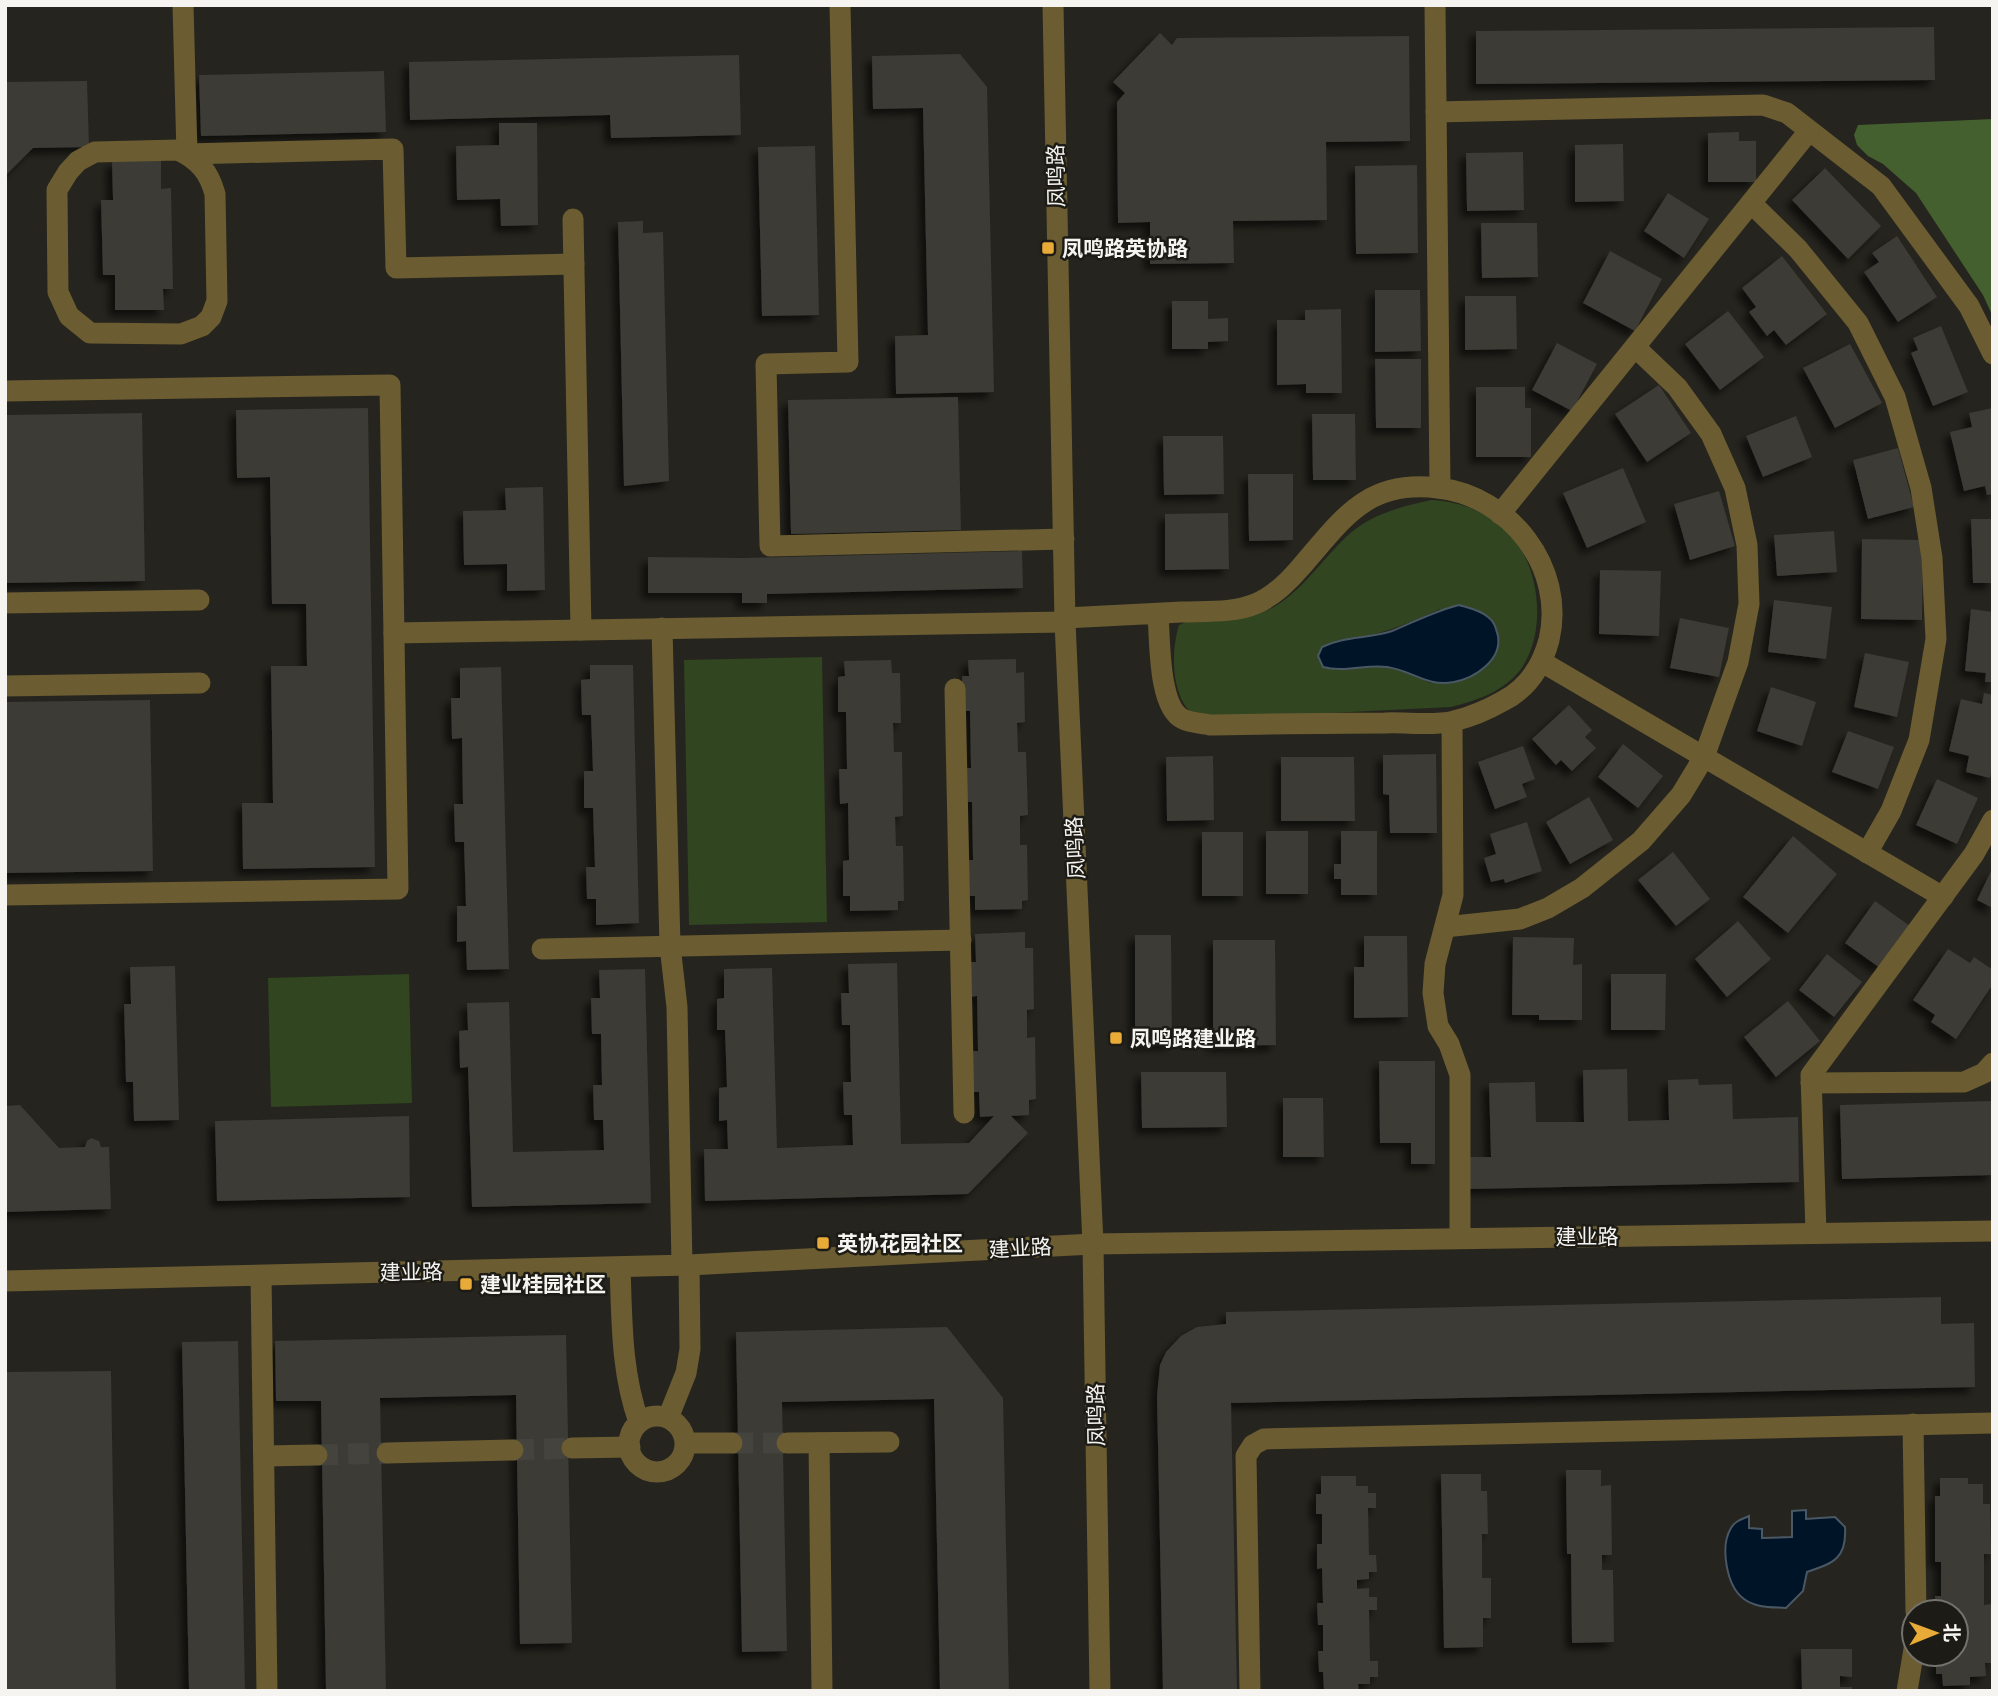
<svg xmlns="http://www.w3.org/2000/svg" width="1998" height="1696" viewBox="0 0 1998 1696" font-family="Montserrat,'Noto Sans SC',sans-serif">
<style>
.green{fill:#304520;fill-rule:evenodd}
.forest{fill:#44602e}
.water{fill:#001427;stroke:#4a5764;stroke-width:2}
.building{fill:#3c3b35;filter:url(#shadow)}
.lines{fill:none;stroke-linecap:round;stroke-linejoin:round}
.minor-tunnel{stroke:#44433e;stroke-width:21;stroke-dasharray:21 10;stroke-linecap:butt}
.minor{stroke:#6b5c31;stroke-width:21}
.poi-dot{fill:#e9ab38;stroke:#1c1b15;stroke-width:2.5}
.labels{text-anchor:middle;dominant-baseline:central;stroke-width:5;stroke-linejoin:round;paint-order:stroke}
.street-label{font-size:21px;fill:#f5f4f1;stroke:#1c1b15}
.poi-label{font-size:21px;font-weight:bold;fill:#f5f4f1;stroke:#1c1b15;text-anchor:start}
</style>
<defs>
<filter id="shadow"><feDropShadow dx="-6" dy="6" stdDeviation="3.5" flood-color="#0009"/></filter>
</defs>
<rect width="100%" height="100%" fill="#25241e"/>
<g class="green">
<path d="M1431 500C1459 501 1489 512 1509 533 1542 567 1549 642 1514 677 1497 694 1474 701 1451 707L1208 719C1199 716 1189 713 1184 704 1171 682 1172 648 1179 625L1190 620C1209 618 1248 617 1265 611 1295 600 1321 561 1344 539 1368 515 1399 507 1431 500ZM1440 609 1455 682 1430 683 1403 670 1371 665 1355 667 1335 641C1378 636 1400 627 1440 609Z"/>
<polygon points="822,657 827,922 689,925 684,660"/>
<polygon points="409,974 412,1103 271,1107 268,978"/>
</g>
<polygon class="forest" points="1993,119 1993,317 1983,295 1916,193 1883,164 1868,156 1857,145 1854,135 1858,125"/>
<g class="water">
<path d="M1459 605C1469 608 1480 610 1488 617 1495 622 1496 629 1498 636 1502 660 1475 678 1454 682 1426 687 1414 671 1387 667 1365 664 1344 673 1323 667L1318 656 1322 647C1344 636 1368 639 1392 631 1414 622 1435 611 1459 605Z"/>
<path d="M1806 1510V1519L1835 1517 1845 1527C1847 1558 1834 1563 1807 1572L1803 1591 1786 1608C1771 1607 1756 1608 1744 1599 1726 1586 1720 1546 1731 1528 1735 1521 1742 1519 1749 1516V1528L1762 1529V1538L1792 1537V1511Z"/>
</g>
<g class="building">
<polygon points="1934,27 1935,80 1476,84 1476,31"/>
<polygon points="1160,33 1172,45 1177,38 1409,36 1410,141 1326,142 1327,220 1233,221 1234,263 1150,264 1150,222 1118,223 1117,102 1125,93 1113,82"/>
<polygon points="960,54 987,87 994,392 896,394 895,336 928,335 923,108 873,109 872,56"/>
<polygon points="739,55 741,135 611,138 610,115 410,120 409,62"/>
<polygon points="384,71 386,132 201,136 199,75"/>
<polygon points="87,81 89,147 33,148 5,176 5,82"/>
<polygon points="499,123 537,123 538,225 501,226 500,199 457,200 456,146 499,145"/>
<polygon points="1739,132 1739,141 1756,141 1756,182 1708,182 1708,133"/>
<polygon points="1623,144 1624,201 1575,202 1575,145"/>
<polygon points="815,146 819,315 762,316 758,147"/>
<polygon points="1523,152 1524,210 1467,211 1466,153"/>
<polygon points="161,160 161,189 171,188 173,289 163,289 164,310 115,310 115,275 103,275 101,200 113,200 112,161"/>
<polygon points="1417,165 1418,253 1356,254 1355,166"/>
<polygon points="1825,168 1881,226 1848,259 1792,200"/>
<polygon points="1668,193 1709,219 1684,258 1644,231"/>
<polygon points="643,221 643,233 663,232 669,481 624,486 618,222"/>
<polygon points="1481,223 1537,223 1538,277 1482,278"/>
<polygon points="1897,236 1937,297 1898,322 1864,272 1879,262 1872,253"/>
<polygon points="1610,251 1662,279 1635,331 1583,303"/>
<polygon points="1782,256 1827,314 1786,345 1774,330 1767,336 1749,312 1756,307 1742,288"/>
<polygon points="1375,290 1420,290 1421,351 1375,352"/>
<polygon points="1465,296 1516,296 1517,349 1465,350"/>
<polygon points="1172,301 1208,301 1208,319 1228,318 1228,341 1208,342 1208,349 1172,349"/>
<polygon points="1341,309 1342,393 1306,393 1306,384 1277,385 1277,320 1305,320 1305,310"/>
<polygon points="1728,311 1764,357 1720,390 1685,344"/>
<polygon points="1941,326 1968,392 1933,406 1911,353 1918,350 1913,338"/>
<polygon points="1557,343 1597,364 1572,411 1532,390"/>
<polygon points="1850,344 1882,403 1835,428 1803,368"/>
<polygon points="1375,359 1421,359 1421,428 1376,428"/>
<polygon points="1659,385 1691,433 1647,462 1615,414"/>
<polygon points="1476,387 1525,387 1525,408 1531,408 1531,457 1476,457"/>
<polygon points="958,397 961,530 791,534 788,400"/>
<polygon points="368,408 375,867 243,869 242,803 273,803 271,666 307,666 306,604 272,604 270,477 237,478 236,410"/>
<polygon points="1993,408 1993,494 1987,495 1985,486 1964,491 1950,432 1972,427 1969,413"/>
<polygon points="142,413 145,581 5,583 5,415"/>
<polygon points="1312,414 1355,414 1356,480 1313,480"/>
<polygon points="1796,416 1812,457 1763,477 1746,436"/>
<polygon points="1163,436 1223,436 1224,494 1164,495"/>
<polygon points="1898,448 1914,507 1868,519 1853,460"/>
<polygon points="1623,468 1646,522 1587,548 1563,493"/>
<polygon points="1248,474 1293,474 1293,540 1249,541"/>
<polygon points="543,487 545,590 507,591 507,564 464,565 463,511 506,510 505,488"/>
<polygon points="1719,491 1735,546 1690,560 1674,504"/>
<polygon points="1228,513 1229,569 1165,570 1165,514"/>
<polygon points="1971,519 1993,519 1993,583 1973,583"/>
<polygon points="1834,531 1837,572 1777,576 1774,535"/>
<polygon points="1862,539 1923,540 1922,620 1861,619"/>
<polygon points="1022,551 1023,588 767,594 767,603 742,603 742,593 648,593 648,557 742,558"/>
<polygon points="1600,570 1661,571 1659,636 1599,634"/>
<polygon points="1774,600 1832,607 1826,659 1768,652"/>
<polygon points="1971,609 1993,612 1993,682 1985,682 1986,673 1965,671"/>
<polygon points="1680,618 1729,628 1719,677 1670,668"/>
<polygon points="1865,653 1909,662 1897,717 1854,707"/>
<polygon points="1016,659 1016,673 1024,672 1025,722 1017,723 1018,752 1026,752 1028,815 1020,816 1020,845 1027,845 1028,900 1022,901 1022,909 975,910 975,896 968,896 967,860 973,860 972,802 964,802 963,768 971,768 970,711 963,711 962,676 969,676 968,660"/>
<polygon points="891,660 892,673 900,673 901,723 893,723 894,752 902,752 903,816 895,817 896,846 903,846 904,901 898,901 898,910 850,911 850,896 843,896 843,861 849,860 848,803 840,804 839,769 847,769 846,712 838,712 838,677 845,676 844,661"/>
<polygon points="590,665 633,665 639,923 596,925 596,899 587,899 586,867 595,867 593,808 584,808 584,771 593,771 591,715 582,715 581,680 590,679"/>
<polygon points="501,667 509,969 467,970 466,941 457,942 457,906 466,906 464,842 455,842 454,804 463,804 462,738 452,739 451,698 460,698 460,668"/>
<polygon points="1771,687 1816,702 1802,746 1757,731"/>
<polygon points="1984,693 1993,695 1993,765 1990,778 1966,772 1969,756 1949,751 1961,699 1982,704"/>
<polygon points="150,700 153,871 5,873 5,702"/>
<polygon points="1569,705 1592,730 1585,737 1596,748 1572,771 1561,760 1556,765 1532,739"/>
<polygon points="1848,731 1894,747 1878,789 1832,772"/>
<polygon points="1623,744 1663,776 1638,808 1598,777"/>
<polygon points="1523,746 1535,779 1522,784 1527,797 1495,809 1478,762"/>
<polygon points="1436,754 1437,833 1390,833 1389,795 1383,794 1383,755"/>
<polygon points="1213,756 1214,820 1167,821 1166,757"/>
<polygon points="1281,757 1354,757 1355,821 1281,821"/>
<polygon points="1937,779 1978,798 1957,844 1916,825"/>
<polygon points="1589,797 1613,840 1570,864 1546,822"/>
<polygon points="1527,822 1542,871 1505,883 1504,879 1491,882 1484,858 1496,854 1490,834"/>
<rect x="1266" y="831" width="42" height="63"/>
<polygon points="1341,831 1377,831 1377,895 1341,895 1341,879 1334,879 1334,864 1341,864"/>
<rect x="1202" y="832" width="41" height="64"/>
<polygon points="1793,836 1837,874 1788,933 1743,897"/>
<polygon points="1673,852 1710,899 1676,926 1638,880"/>
<polygon points="1993,867 1993,908 1977,900"/>
<polygon points="1875,901 1910,926 1880,968 1845,943"/>
<polygon points="1738,921 1771,959 1727,997 1695,959"/>
<polygon points="1025,932 1025,948 1033,948 1034,1009 1027,1010 1027,1038 1035,1037 1036,1099 1029,1100 1029,1115 1011,1116 1028,1133 968,1194 705,1201 704,1149 728,1149 727,1120 719,1121 719,1088 727,1087 725,1030 717,1030 717,999 724,998 724,969 772,968 777,1148 853,1145 852,1115 844,1115 843,1082 851,1082 850,1025 842,1025 841,993 849,993 848,964 897,963 901,1144 969,1143 994,1116 980,1117 979,1092 972,1092 971,1051 978,1051 977,996 970,997 970,962 976,962 975,934"/>
<polygon points="1135,935 1171,935 1172,1044 1135,1044"/>
<polygon points="1364,936 1407,936 1408,1017 1354,1018 1354,967 1364,967"/>
<polygon points="1513,937 1574,938 1573,965 1582,964 1582,1020 1539,1020 1539,1015 1512,1015"/>
<polygon points="1213,940 1275,940 1276,1045 1213,1046"/>
<polygon points="1948,949 1970,963 1974,957 1993,970 1993,984 1956,1039 1931,1022 1935,1015 1913,1000"/>
<polygon points="1827,954 1862,982 1834,1017 1799,990"/>
<polygon points="175,966 179,1120 134,1121 133,1082 126,1082 124,1004 131,1004 130,967"/>
<polygon points="645,969 651,1203 472,1207 468,1067 460,1068 459,1031 468,1030 467,1003 509,1002 513,1152 604,1150 603,1120 594,1120 593,1085 602,1085 601,1034 592,1034 591,998 600,998 599,970"/>
<polygon points="1611,974 1666,974 1665,1030 1611,1030"/>
<polygon points="1788,1001 1820,1041 1776,1077 1744,1037"/>
<polygon points="1379,1061 1435,1061 1435,1164 1411,1164 1411,1143 1380,1143"/>
<polygon points="1627,1069 1628,1121 1669,1120 1668,1080 1698,1079 1699,1085 1732,1084 1733,1119 1798,1117 1799,1182 1469,1189 1468,1157 1491,1157 1489,1083 1535,1082 1536,1122 1584,1122 1583,1070"/>
<polygon points="1141,1072 1226,1072 1227,1127 1142,1128"/>
<polygon points="1283,1098 1323,1098 1324,1157 1283,1157"/>
<polygon points="1993,1101 1993,1175 1842,1179 1840,1105"/>
<polygon points="20,1105 59,1148 85,1147 87,1141 91,1138 99,1141 101,1147 109,1147 111,1209 5,1212 5,1106"/>
<polygon points="409,1116 410,1197 217,1201 215,1121"/>
<polygon points="1941,1297 1941,1324 1974,1323 1975,1387 1231,1403 1237,1691 1163,1691 1157,1396 1160,1365 1166,1352 1181,1336 1197,1327 1226,1324 1226,1312"/>
<polygon points="947,1327 1003,1398 1009,1691 940,1691 934,1399 782,1402 787,1651 742,1652 736,1332"/>
<polygon points="566,1335 572,1643 520,1644 516,1395 380,1398 386,1691 326,1691 321,1401 276,1401 275,1341"/>
<polygon points="238,1341 245,1691 189,1691 182,1342"/>
<polygon points="111,1371 116,1691 5,1691 5,1372"/>
<polygon points="1566,1470 1601,1470 1601,1486 1611,1485 1612,1555 1602,1555 1602,1570 1613,1570 1614,1642 1572,1643 1571,1554 1567,1554"/>
<polygon points="1441,1474 1481,1474 1481,1491 1487,1491 1488,1534 1482,1534 1482,1578 1491,1578 1491,1618 1483,1618 1483,1647 1444,1648"/>
<polygon points="1321,1476 1356,1476 1356,1486 1368,1486 1368,1493 1376,1493 1376,1508 1368,1508 1369,1555 1376,1555 1377,1572 1369,1572 1369,1579 1357,1580 1357,1589 1369,1588 1369,1597 1377,1597 1377,1610 1369,1610 1370,1661 1378,1661 1378,1677 1370,1677 1370,1684 1358,1684 1359,1691 1324,1691 1323,1672 1319,1672 1318,1651 1323,1651 1323,1625 1318,1625 1317,1603 1323,1603 1322,1568 1317,1569 1317,1544 1322,1544 1322,1514 1316,1514 1316,1494 1321,1494"/>
<polygon points="1940,1478 1968,1478 1968,1484 1983,1484 1983,1504 1990,1504 1991,1554 1984,1554 1984,1605 1991,1604 1992,1663 1985,1663 1986,1676 1970,1677 1970,1685 1943,1686 1942,1674 1936,1674 1936,1654 1956,1654 1956,1612 1936,1612 1935,1596 1941,1596 1941,1562 1935,1562 1935,1496 1940,1496"/>
<polygon points="1801,1649 1852,1649 1852,1677 1840,1676 1840,1687 1852,1687 1852,1691 1802,1691"/>
</g>
<g class="lines">
<g class="minor-tunnel">
<polyline points="732,1443 787,1443"/>
<polyline points="513,1450 572,1448"/>
<polyline points="317,1455 387,1453"/>
</g>
<g class="minor">
<polyline points="183,5 187,154 393,149 396,268 574,264"/>
<polyline points="840,5 848,362 766,364 770,546 1064,539"/>
<polyline points="1053,5 1065,622 1093,1244 1100,1691"/>
<polyline points="1435,5 1440,488"/>
<polyline points="1436,112 1763,105 1787,113 1881,186 1969,306 1993,354"/>
<path d="M178 150C199 160 209 172 215 194L217 301 211 317 202 326 181 334 90 333 69 316 58 292 57 190 68 172 78 161 95 152Z"/>
<polyline points="1751,203 1798,249 1858,323 1895,397 1921,488 1932,558 1936,639 1919,740 1891,811 1867,853"/>
<polyline points="573,219 581,630"/>
<polyline points="5,391 390,385 398,889 5,895"/>
<polyline points="1500,514 1809,131"/>
<polyline points="5,603 199,600"/>
<path d="M1065 618C1104 616 1143 614 1182 612 1205 611 1234 613 1255 604 1273 597 1288 582 1300 568 1342 520 1366 479 1438 488 1510 496 1566 568 1549 640 1542 666 1528 688 1503 701 1489 709 1470 717 1454 721 1436 726 1405 722 1385 723 1327 723 1269 724 1210 725 1202 723 1190 723 1183 719 1158 708 1160 638 1158 614"/>
<polyline points="662,628 670,946 677,1007 682,1265"/>
<polyline points="394,633 1065,622"/>
<polyline points="1542,662 1943,897"/>
<polyline points="5,686 200,683"/>
<polyline points="955,689 964,1113"/>
<polyline points="1452,722 1453,895 1435,964 1433,993 1438,1026 1449,1044 1460,1075 1460,1237"/>
<polyline points="1445,927 1520,919 1548,908 1582,888 1641,841 1681,795 1704,757 1738,662 1749,604 1747,545 1735,488 1711,434 1677,387 1635,347"/>
<polyline points="542,949 961,940"/>
<polyline points="1811,1083 1964,1082 1984,1073 1993,1063"/>
<polyline points="1816,1233 1811,1075 1974,854 1993,820"/>
<path d="M620 1267C622 1320 621 1372 639 1422"/>
<polyline points="261,1276 267,1691"/>
<polyline points="5,1281 689,1265 1093,1244 1993,1231"/>
<circle cx="657" cy="1444" r="28"/>
<polyline points="668,1418 686,1373 690,1349 689,1265"/>
<polyline points="1913,1424 1916,1612"/>
<polyline points="686,1443 732,1443"/>
<polyline points="787,1443 889,1442"/>
<polyline points="819,1443 822,1691"/>
<polyline points="572,1448 630,1447"/>
<polyline points="387,1453 513,1450"/>
<polyline points="265,1456 317,1455"/>
<polyline points="1250,1691 1246,1456 1253,1445 1264,1439 1993,1423"/>
<polyline points="1907,1691 1914,1649"/>
</g>
</g>
<g class="poi-dot">
<rect x="1041" y="241" width="14" height="14" rx="3.5"/>
<rect x="1109" y="1031" width="14" height="14" rx="3.5"/>
<rect x="816" y="1236" width="14" height="14" rx="3.5"/>
<rect x="459" y="1277" width="14" height="14" rx="3.5"/>
</g>
<g class="labels">
<g class="street-label">
<text transform="translate(1056 176) rotate(-91)">凤鸣路</text>
<text transform="translate(1075 848) rotate(-93)">凤鸣路</text>
<text x="1587" y="1236">建业路</text>
<text transform="translate(1020 1248) rotate(-3)">建业路</text>
<text transform="translate(411 1272) rotate(-1)">建业路</text>
<text transform="translate(1096 1415) rotate(-91)">凤鸣路</text>
</g>
<g class="poi-label">
<text x="1062" y="248">凤鸣路英协路</text>
<text x="1130" y="1038">凤鸣路建业路</text>
<text x="837" y="1243">英协花园社区</text>
<text x="480" y="1284">建业桂园社区</text>
</g>
</g>
<rect width="1998" height="1696" fill="none" stroke="#f5f4f1" stroke-width="14"/>
<g transform="translate(1935 1633) rotate(89)"><circle r="33" fill="#1c1b15" stroke="#73726d" stroke-width="2"/>
<path d="M0-5L12 26L0 18L-12 26Z" fill="#e9ab38"/>
<text y="-10" font-size="19" font-weight="bold" text-anchor="middle" fill="#f5f4f1">北</text>
</g>
</svg>
